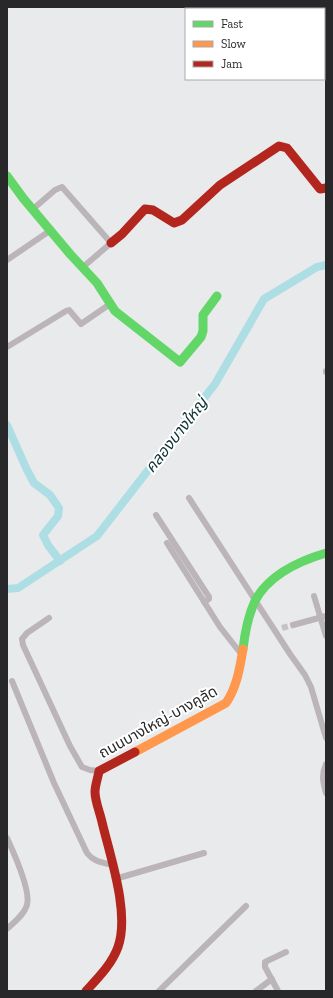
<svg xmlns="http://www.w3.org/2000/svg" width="333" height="998" viewBox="0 0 333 998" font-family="'Zilla Slab','Noto Sans Thai',serif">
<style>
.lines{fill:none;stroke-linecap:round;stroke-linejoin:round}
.canal{stroke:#addee4;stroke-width:8}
.street-tunnel{stroke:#c2c3c5;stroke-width:6;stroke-dasharray:6 3;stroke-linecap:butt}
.street{stroke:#bbb4b8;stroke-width:6}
.fast{stroke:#63d668;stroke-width:9}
.slow{stroke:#ff974d;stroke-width:9}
.jam{stroke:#b3261e;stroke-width:9}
.labels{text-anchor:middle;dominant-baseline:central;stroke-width:4;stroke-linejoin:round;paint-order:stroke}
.street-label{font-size:15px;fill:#28282a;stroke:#fff}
.water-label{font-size:16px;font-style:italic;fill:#0f3235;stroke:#fff}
</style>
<rect width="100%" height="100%" fill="#e9eaec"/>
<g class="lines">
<g class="canal">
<polyline points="324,13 326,15"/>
<polyline points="7,425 27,470 34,483 50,495 59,508 58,516 43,535 48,545 60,561"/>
<polyline points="7,589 18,588 97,536 215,384 264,299 317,267 326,265"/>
</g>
<polyline class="street-tunnel" points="282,628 293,625"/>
<g class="street">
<polyline points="284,7 285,9"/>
<polyline points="324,53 326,55"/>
<polyline points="33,209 55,190 62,187 111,243 83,267"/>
<polyline points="7,260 51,230"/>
<polyline points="7,347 66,311 69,310 81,324 110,304"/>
<polyline points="326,371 326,372"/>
<polyline points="189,498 290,654 305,675 311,687 326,738"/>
<polyline points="156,515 209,597 209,599 204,602"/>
<polyline points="167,543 220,627 242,655"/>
<polyline points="314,596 326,636"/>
<polyline points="49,618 27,633 22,639 23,645 70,746 82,767 90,770 99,771"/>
<polyline points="293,625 326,616"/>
<path d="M12 681 54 783 87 853C94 862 101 862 112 865"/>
<path d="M326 764C321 775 323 782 326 793"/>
<path d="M7 838C13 851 31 891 27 905 24 915 14 922 7 929"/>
<polyline points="115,879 204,853"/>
<polyline points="159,991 246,906"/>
<polyline points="256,991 272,979"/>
<polyline points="278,991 265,967 265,962 286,952"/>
</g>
<g class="fast">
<polyline points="7,176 23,198 70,254 97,283 115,311 180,362 201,337 203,331 203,315 217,296"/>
<path d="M243 649C245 632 248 616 255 601 269 574 299 561 326 553"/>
</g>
<path class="slow" d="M135 752 226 703C237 687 240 667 243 649"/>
<g class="jam">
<polyline points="111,243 122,234 145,209 153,210 174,223 182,220 220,185 279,146 287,148 320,189 326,188"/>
<path d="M86 991C98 978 112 964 118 947 130 913 110 856 102 822 100 813 95 801 95 792 95 785 98 778 99 771L135 752"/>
</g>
</g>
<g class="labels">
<g class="street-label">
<text transform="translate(158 722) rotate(-29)">ถนนบางใหญ่-บางคูลัด</text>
</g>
<g class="water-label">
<text transform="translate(176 435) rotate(-52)">คลองบางใหญ่</text>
</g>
</g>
<rect width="333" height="998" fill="none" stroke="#28282a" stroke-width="16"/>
<rect x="185" y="8" width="140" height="72" fill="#ffffff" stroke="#a9a9aa"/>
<rect x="193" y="21" width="20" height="6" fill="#63d668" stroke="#a9a9aa"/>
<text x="221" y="28" font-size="12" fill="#28282a">Fast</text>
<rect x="193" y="41" width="20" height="6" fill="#ff974d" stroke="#a9a9aa"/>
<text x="221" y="48" font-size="12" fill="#28282a">Slow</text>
<rect x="193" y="61" width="20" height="6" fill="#b3261e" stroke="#a9a9aa"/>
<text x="221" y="68" font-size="12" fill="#28282a">Jam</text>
</svg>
